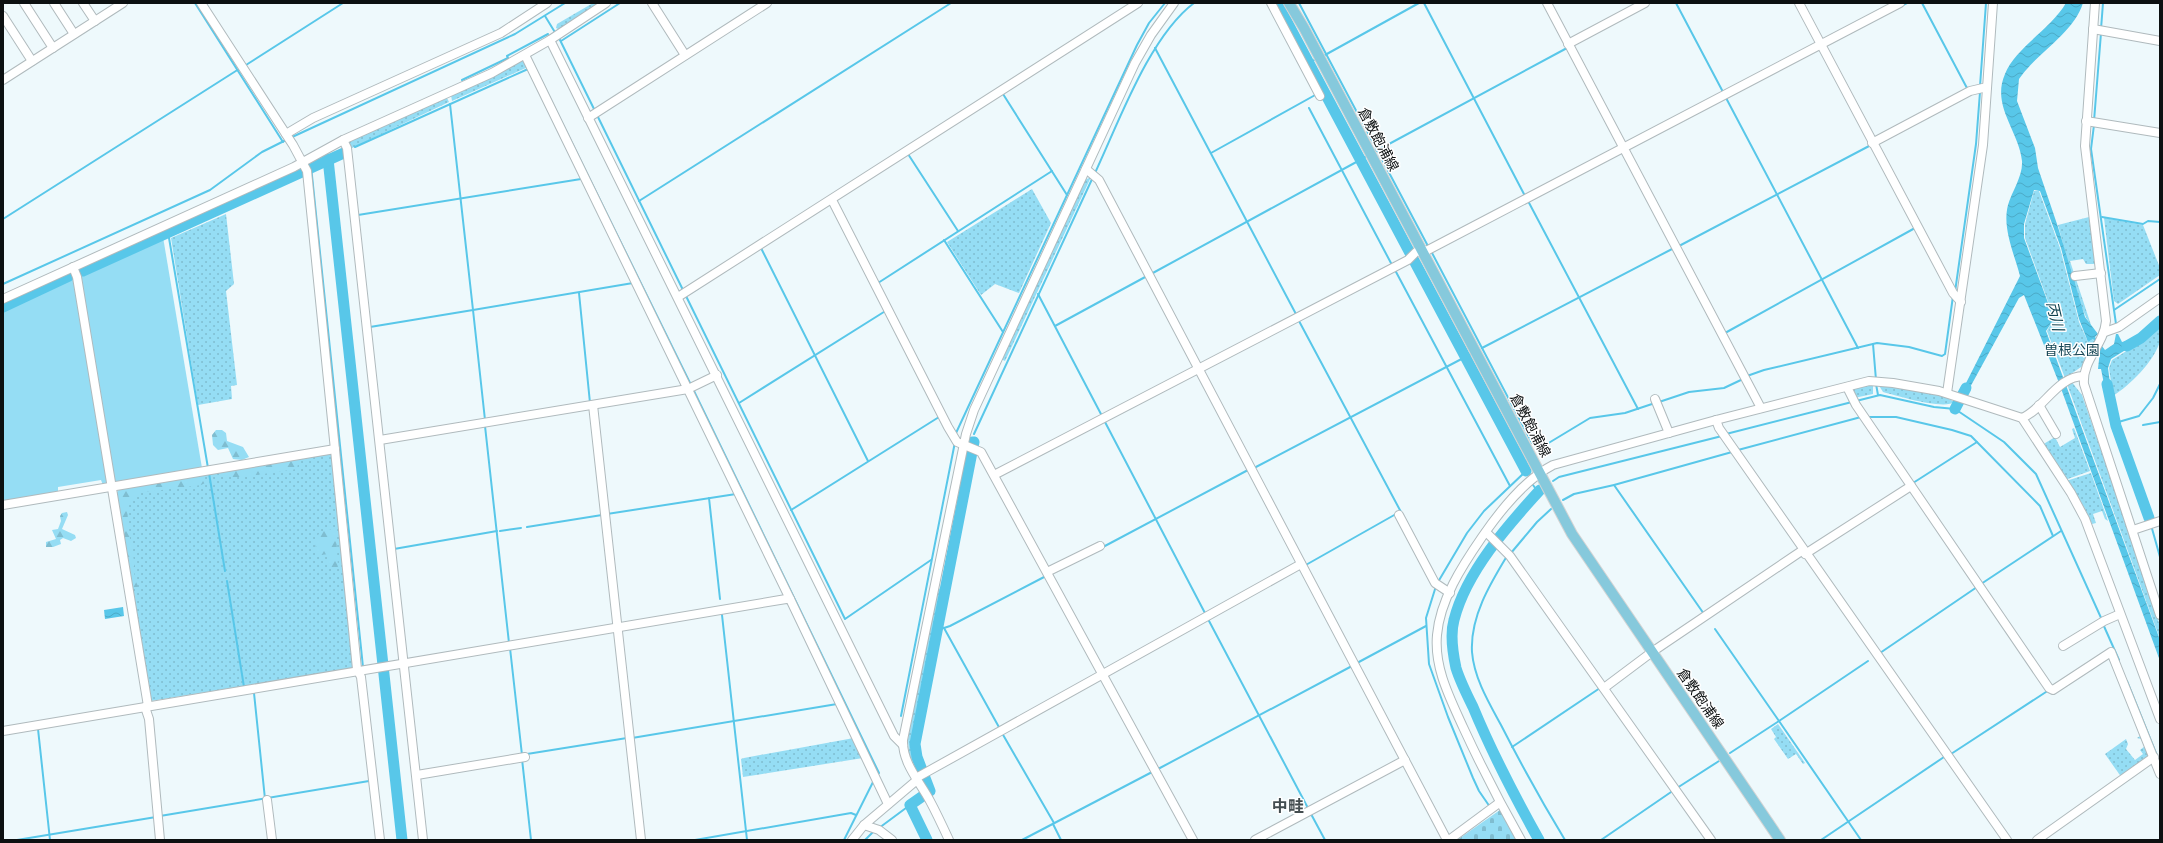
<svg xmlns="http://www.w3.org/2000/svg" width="2163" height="843" viewBox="0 0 2163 843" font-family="'Exo 2','Noto Sans JP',sans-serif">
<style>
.grass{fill:url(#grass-dots)}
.forest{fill:url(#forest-firs)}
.cemetery{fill:url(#cemetery-stones)}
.garden{fill:#95ddf4}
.water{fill:url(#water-waves)}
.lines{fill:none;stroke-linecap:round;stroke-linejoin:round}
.stream{stroke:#58c7e9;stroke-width:2}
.river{stroke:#58c7e9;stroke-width:11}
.minor-casing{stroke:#b0babd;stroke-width:10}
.major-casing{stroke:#d3d4d4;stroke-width:12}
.minor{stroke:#fff;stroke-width:8}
.major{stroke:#86c9dc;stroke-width:10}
.labels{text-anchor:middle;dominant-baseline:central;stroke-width:3;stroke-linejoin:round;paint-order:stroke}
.street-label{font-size:14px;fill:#0c1011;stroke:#fff}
.park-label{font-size:14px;fill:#194958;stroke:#fff}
.water-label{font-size:15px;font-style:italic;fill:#0c3f4d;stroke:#fff}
.quarter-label{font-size:16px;font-weight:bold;fill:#444d50;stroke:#fff}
</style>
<defs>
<pattern id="grass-dots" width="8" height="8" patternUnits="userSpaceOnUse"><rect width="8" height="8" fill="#95ddf4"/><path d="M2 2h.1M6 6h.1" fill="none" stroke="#7fbdd0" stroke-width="1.8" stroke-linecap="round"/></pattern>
<pattern id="forest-firs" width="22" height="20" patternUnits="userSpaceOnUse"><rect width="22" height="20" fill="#95ddf4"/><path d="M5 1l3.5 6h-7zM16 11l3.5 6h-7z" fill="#7fbdd0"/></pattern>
<pattern id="cemetery-stones" width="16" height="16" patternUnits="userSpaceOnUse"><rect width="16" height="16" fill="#95ddf4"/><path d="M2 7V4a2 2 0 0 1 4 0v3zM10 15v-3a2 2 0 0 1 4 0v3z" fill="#7fbdd0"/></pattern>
<pattern id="water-waves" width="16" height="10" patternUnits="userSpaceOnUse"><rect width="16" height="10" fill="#58c7e9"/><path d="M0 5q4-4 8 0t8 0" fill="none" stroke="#4baac7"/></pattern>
</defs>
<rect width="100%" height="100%" fill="#eef9fc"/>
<g class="grass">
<polygon points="593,3 601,3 560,30 556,28 557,24"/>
<polygon points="522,60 528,67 452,101 451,95"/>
<polygon points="447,98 449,102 350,149 349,142 352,139"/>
<polygon points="1091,177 1005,361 1001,359 1085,180"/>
<polygon points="1032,189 1051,223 1019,293 995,284 981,295 947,242"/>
<polygon points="2034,191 2039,191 2060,248 2079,322 2088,342 2093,339 2095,343 2084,365 2065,378 2047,331 2054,318 2025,238 2025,224"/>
<polygon points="226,214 234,284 226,291 237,385 231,386 232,399 198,405 171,238"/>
<path d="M2089 217 2095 264H2086L2083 259 2070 261 2091 325C2077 307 2065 250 2058 225Z"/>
<polygon points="2104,218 2143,225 2160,268 2160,275 2118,304 2114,301"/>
<path d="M2160 325C2160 330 2161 337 2160 341 2154 362 2130 385 2113 396L2109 368 2112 360 2136 345Z"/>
<polygon points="2071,381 2082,395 2143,571 2160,626 2160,639 2067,384"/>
<polygon points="1873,384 1873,394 1854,398 1850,389"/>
<path d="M1878 384 1927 392 1943 396 1955 402C1943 410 1898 396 1883 392Z"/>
<polygon points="2074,428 2090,471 2065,480 2042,445 2055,437 2060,447 2075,438 2072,429"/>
<polygon points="332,452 354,668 151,701 116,495 120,488"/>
<polygon points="2091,473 2108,521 2105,519 2102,511 2093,514 2096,523 2092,524 2084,507 2066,481"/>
<polygon points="942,587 913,739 914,755 920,773 917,773 909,755 908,739 936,591"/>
<polygon points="1778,724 1805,763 1803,764 1796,754 1788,759 1774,739 1776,737 1771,729"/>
<polygon points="2143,734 2152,756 2122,778 2105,754 2126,739 2128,744 2126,749 2135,760 2143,754 2140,750 2145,746 2141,739 2137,738"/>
<polygon points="854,738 863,758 743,777 741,759 744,758"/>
</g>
<g class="forest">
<polygon points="216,430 222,430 226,433 227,441 243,447 249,457 242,460 233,459 228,448 218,450 213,445 212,435"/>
<polygon points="296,459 298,463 297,469 243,477 222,477 219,474 220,471"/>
<polygon points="203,474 205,483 201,485 138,493 129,501 127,509 130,539 135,567 134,578 138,586 136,589 132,587 117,492 121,488"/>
<polygon points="67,512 68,515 62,529 75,535 76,538 71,541 63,538 60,540 61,544 53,547 46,547 46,542 56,539 52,530 58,529 61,521 60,516 62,513"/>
<polygon points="328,529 334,530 336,534 338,569 333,569 327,564 329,554 320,555 316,550 315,538 321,532"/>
</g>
<polygon class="cemetery" points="1500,810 1518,840 1457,840"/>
<g class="garden">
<polygon points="163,237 202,468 117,482 115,481 80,275"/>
<polygon points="75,278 107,482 103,485 101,480 58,487 58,492 3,502 3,310"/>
</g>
<g class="water">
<path d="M2066 3H2083C2074 32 2040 51 2022 75L2019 79 2017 101 2035 148 2038 168 2058 227 2085 317 2098 334 2095 337 2105 350 2114 344 2116 334H2118L2122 342 2138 338 2140 341 2111 359 2108 368 2112 398 2107 399 2101 369H2098L2100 350 2093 339 2088 342 2079 319 2061 248 2040 191 2034 190 2024 224V238L2054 319 2046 331 2160 640V661L2059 383 2024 295 2019 298 1968 391 1965 395 1961 393 2020 276C2014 253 2002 228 2008 205 2012 191 2023 176 2022 161 2019 131 1991 106 2005 74 2015 48 2051 29 2066 3Z"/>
<polygon points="123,607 124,616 105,619 104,610"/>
</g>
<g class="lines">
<g class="stream">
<polyline points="195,3 283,142"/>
<polyline points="1299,3 1429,248"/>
<polyline points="1424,3 1525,196"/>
<polyline points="1676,3 1723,92"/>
<polyline points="1922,3 1968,90"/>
<polyline points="1901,6 1907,3"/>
<polyline points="545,16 556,34"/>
<polyline points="2101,29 2103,3"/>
<polyline points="559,38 595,111"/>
<polyline points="561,41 620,3"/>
<polyline points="1155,48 1297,316"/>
<polyline points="1325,55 1419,3"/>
<polyline points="1309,63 1316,59"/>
<polyline points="246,65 343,3"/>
<polyline points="535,68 691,385"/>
<polyline points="462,80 508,58 507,56 548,34"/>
<polyline points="1980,86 1986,3"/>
<polyline points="1003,94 1067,195"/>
<polyline points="1725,96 1858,348"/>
<polyline points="1309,108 1392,265"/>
<polyline points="597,115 683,290"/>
<polyline points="2094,121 2101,33"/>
<polyline points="2094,125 2091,149 2116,324"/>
<polyline points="290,138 515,34 565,3"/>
<polyline points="355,147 528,69"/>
<polyline points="1376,151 1567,48"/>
<polyline points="1211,153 1317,94"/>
<polyline points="908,154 958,231"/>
<polyline points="1360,159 1367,156"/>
<polyline points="311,166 363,667"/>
<path d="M1095 173C1119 122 1149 37 1194 3"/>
<polyline points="1527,199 1638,409"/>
<polyline points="639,201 951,3"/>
<polyline points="358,215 581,179"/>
<polyline points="2102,217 2143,224 2148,221 2160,222"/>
<polyline points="3,219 239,69"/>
<polyline points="168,232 208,468"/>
<polyline points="944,240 1003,332"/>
<polyline points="1679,246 1871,145"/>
<polyline points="761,248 868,461"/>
<polyline points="1431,251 1532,443 1539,448"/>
<polyline points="1395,270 1510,486"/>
<polyline points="1151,274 1360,160"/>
<polyline points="878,283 1052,171"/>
<polyline points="3,284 210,190 262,152 286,140"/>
<polyline points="1955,292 1976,144 1980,92"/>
<polyline points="579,293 590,403"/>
<polyline points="685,294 845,619 931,560"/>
<polyline points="1038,294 1102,416"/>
<polyline points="686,296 699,288"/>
<polyline points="2114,310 2160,279"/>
<polyline points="1299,321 1401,512"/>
<polyline points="1055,326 1147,276"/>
<polyline points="370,327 473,310 450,104"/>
<polyline points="1725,333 1915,228"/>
<polyline points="1873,344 1876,380"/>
<polyline points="1482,348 1674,248"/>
<polyline points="1747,376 1764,370 1877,343 1909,347 1942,356 1945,354 1953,296"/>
<polyline points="1876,384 1878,395"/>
<polyline points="693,389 879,773 877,775"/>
<polyline points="1856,401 1880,395 1934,407 1955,409 2004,442 2036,474 2102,620"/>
<polyline points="1659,402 1689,392 1724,388 1743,379"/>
<polyline points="739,403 887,310"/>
<polyline points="1868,417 1896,417 1952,430 1971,436 2040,506 2053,536"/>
<polyline points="485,420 473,310 633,283"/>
<polyline points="1105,422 1206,615"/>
<polyline points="2115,423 2139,416 2153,398 2160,384"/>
<polyline points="2143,425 2160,422"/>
<polyline points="485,426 509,643"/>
<polyline points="956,433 1137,45 1149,23 1165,3"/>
<polyline points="974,434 1093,177"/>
<polyline points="1726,434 1852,402"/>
<polyline points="1537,450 1590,418 1625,413 1655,403"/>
<polyline points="1738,450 1861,417"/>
<polyline points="1523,463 1528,459"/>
<polyline points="1254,468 1471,354"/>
<polyline points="209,473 225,571"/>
<polyline points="1553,481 1559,477 1722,436"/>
<polyline points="1913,483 1977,442"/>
<polyline points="1533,485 1538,492"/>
<polyline points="1614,485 1704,614"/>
<polyline points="709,498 720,599"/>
<polyline points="1563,500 1574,494 1614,485 1732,452"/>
<polyline points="791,510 939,417"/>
<polyline points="607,514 736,494"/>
<polyline points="2151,525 2160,557"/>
<polyline points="527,527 602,515"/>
<polyline points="500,531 521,528"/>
<polyline points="1103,547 1248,470"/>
<polyline points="394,549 497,531"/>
<polyline points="1511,553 1537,522 1551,509"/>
<path d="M1507 556C1490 584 1470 617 1472 652 1474 678 1489 703 1501 725 1521 764 1542 802 1565 840"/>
<polyline points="1304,566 1396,514"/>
<polyline points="227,581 244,687"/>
<polyline points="1438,582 1467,533 1484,511 1526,471"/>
<polyline points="1981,584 2061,531"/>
<polyline points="1436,586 1426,618 1429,664 1448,717 1473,778 1479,791 1490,807"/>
<polyline points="722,615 747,840"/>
<polyline points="1208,619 1309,810"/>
<polyline points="2103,624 2119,660"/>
<polyline points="937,626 944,628 950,626 1046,576"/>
<polyline points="944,628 1000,729"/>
<polyline points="1715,629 1779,721 1868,661"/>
<polyline points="510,648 522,755"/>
<polyline points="1880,653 1977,587"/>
<polyline points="1357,663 1426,626"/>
<polyline points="2127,681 2160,763"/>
<polyline points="254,693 265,799"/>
<polyline points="901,716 955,442"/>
<polyline points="38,729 50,840"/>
<polyline points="1002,733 1054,823"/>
<polyline points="632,738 837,704"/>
<polyline points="1512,747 1600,688"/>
<polyline points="1730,753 1779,721 1861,840"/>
<polyline points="527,754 627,738"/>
<polyline points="1951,754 2049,690"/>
<polyline points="522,759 531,840"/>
<polyline points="1158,769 1352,666"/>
<polyline points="1677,788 1719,761"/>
<polyline points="1311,814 1325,840"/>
<polyline points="160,816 369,781"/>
<polyline points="1053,824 1061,840"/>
<polyline points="879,828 910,805"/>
<polyline points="17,840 156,817"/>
<polyline points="695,840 851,813 856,815"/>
<polyline points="844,840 874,780"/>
<polyline points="865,840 874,831"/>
<polyline points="1022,840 1154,771"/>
<polyline points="1601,840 1674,790"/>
<polyline points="1821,840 1944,757"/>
</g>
<g class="river">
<polyline points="1277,3 1526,471"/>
<polyline points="328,159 402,840"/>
<polyline points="83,271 346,152"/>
<polyline points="3,307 69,276"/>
<polyline points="2127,346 2141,338 2160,321"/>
<polyline points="2107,384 2116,426 2149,518"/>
<polyline points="1955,409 1966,388"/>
<polyline points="927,840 910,805 930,791 917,757 915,744 974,442 972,442"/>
<path d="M1539 840C1515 797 1492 753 1473 707 1467 695 1460 681 1456 668 1453 654 1450 634 1454 620 1466 572 1508 525 1540 490"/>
</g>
<defs>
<g id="minor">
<polyline points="24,3 53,48"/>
<polyline points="54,3 74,34"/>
<polyline points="83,3 95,21"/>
<polyline points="201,3 293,145 307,171 357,669 361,677 380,840"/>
<polyline points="652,3 685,55"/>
<polyline points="1271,3 1320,96"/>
<polyline points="1547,3 1761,408"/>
<polyline points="1799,3 1953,293 1961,302"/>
<path d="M2095 3 2085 146 2106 321C2104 345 2082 360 2084 384L2160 615"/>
<polyline points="3,16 32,61"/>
<polyline points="2093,29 2160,41"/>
<polyline points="550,40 894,736 903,745"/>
<polyline points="1568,44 1645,3"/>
<polyline points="525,55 790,599"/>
<polyline points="3,80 123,3"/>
<polyline points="588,118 767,3"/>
<polyline points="2086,121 2160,133"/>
<polyline points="286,134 313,118 501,33 547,3"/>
<polyline points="343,140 347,148 423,840"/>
<polyline points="1872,143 1970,91 1987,87"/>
<polyline points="1086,169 1099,180 1447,840"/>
<polyline points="832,200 948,427 957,442 981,452 1193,840"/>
<polyline points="73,267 77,277 148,706"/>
<polyline points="2075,276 2101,273"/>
<polyline points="678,297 1138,3"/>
<polyline points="3,299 294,167 343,140 492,73 550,40 606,3"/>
<polyline points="2105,332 2119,327 2160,298"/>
<polyline points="1847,387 1856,405 2049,688 2053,690 2111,652 2160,774"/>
<polyline points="1947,393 1983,145 1993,3"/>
<polyline points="1655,399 1669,433"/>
<polyline points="593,405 641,840"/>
<polyline points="2039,405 2056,434"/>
<path d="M2022 418C2044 409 2057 376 2084 376"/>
<polyline points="1716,420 1719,428 2007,840"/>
<polyline points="380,440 688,389 717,375"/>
<polyline points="994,475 1408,260 1416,252 1428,250 1900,3"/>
<polyline points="3,505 335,449"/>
<polyline points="1399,515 1435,583 1450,593"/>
<polyline points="2133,530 2160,521"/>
<polyline points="1486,532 1510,556 1711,840"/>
<polyline points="1805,554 1911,486"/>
<polyline points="1047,572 1100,546"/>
<polyline points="2063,646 2104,621 2120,614"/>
<polyline points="1604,688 1652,652 1803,550"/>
<polyline points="145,707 149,719 160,840"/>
<polyline points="3,731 786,599 790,599 888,804"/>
<polyline points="417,775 525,757"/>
<polyline points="916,778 1301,564"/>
<polyline points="267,800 272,840"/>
<polyline points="864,825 879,830 892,840"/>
<polyline points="852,840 864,825 917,780"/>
<path d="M949 840C943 827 937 814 930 801 920 782 902 763 903 740L966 434 974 410 1135 63 1151 35 1174 3"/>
<polyline points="1255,840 1405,760"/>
<polyline points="1449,840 1499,803"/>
<path d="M1521 840C1500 803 1481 766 1463 727 1450 698 1434 668 1437 635 1440 600 1462 566 1482 537 1500 511 1524 480 1553 465L1716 420 1869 381 1893 383 1939 391 2022 418 2071 493 2085 519 2160 719"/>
<polyline points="2037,840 2154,757"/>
</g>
<polyline id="major" points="1289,3 1304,28 1572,534 1780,840"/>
</defs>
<use href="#minor" class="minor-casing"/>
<use href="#major" class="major-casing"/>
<use href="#minor" class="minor"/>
<use href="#major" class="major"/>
</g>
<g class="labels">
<g class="street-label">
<text transform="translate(1379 139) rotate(62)">倉敷飽浦線</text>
<text transform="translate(1531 425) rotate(62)">倉敷飽浦線</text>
<text transform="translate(1701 698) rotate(55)">倉敷飽浦線</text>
</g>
<g class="park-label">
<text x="2072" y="349">曽根公園</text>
</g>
<g class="water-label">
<text transform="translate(2056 316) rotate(77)">丙川</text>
</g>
<g class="quarter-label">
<text x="1288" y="805">中畦</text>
</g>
</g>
<rect width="2163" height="843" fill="none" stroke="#0c1011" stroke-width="8"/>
</svg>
